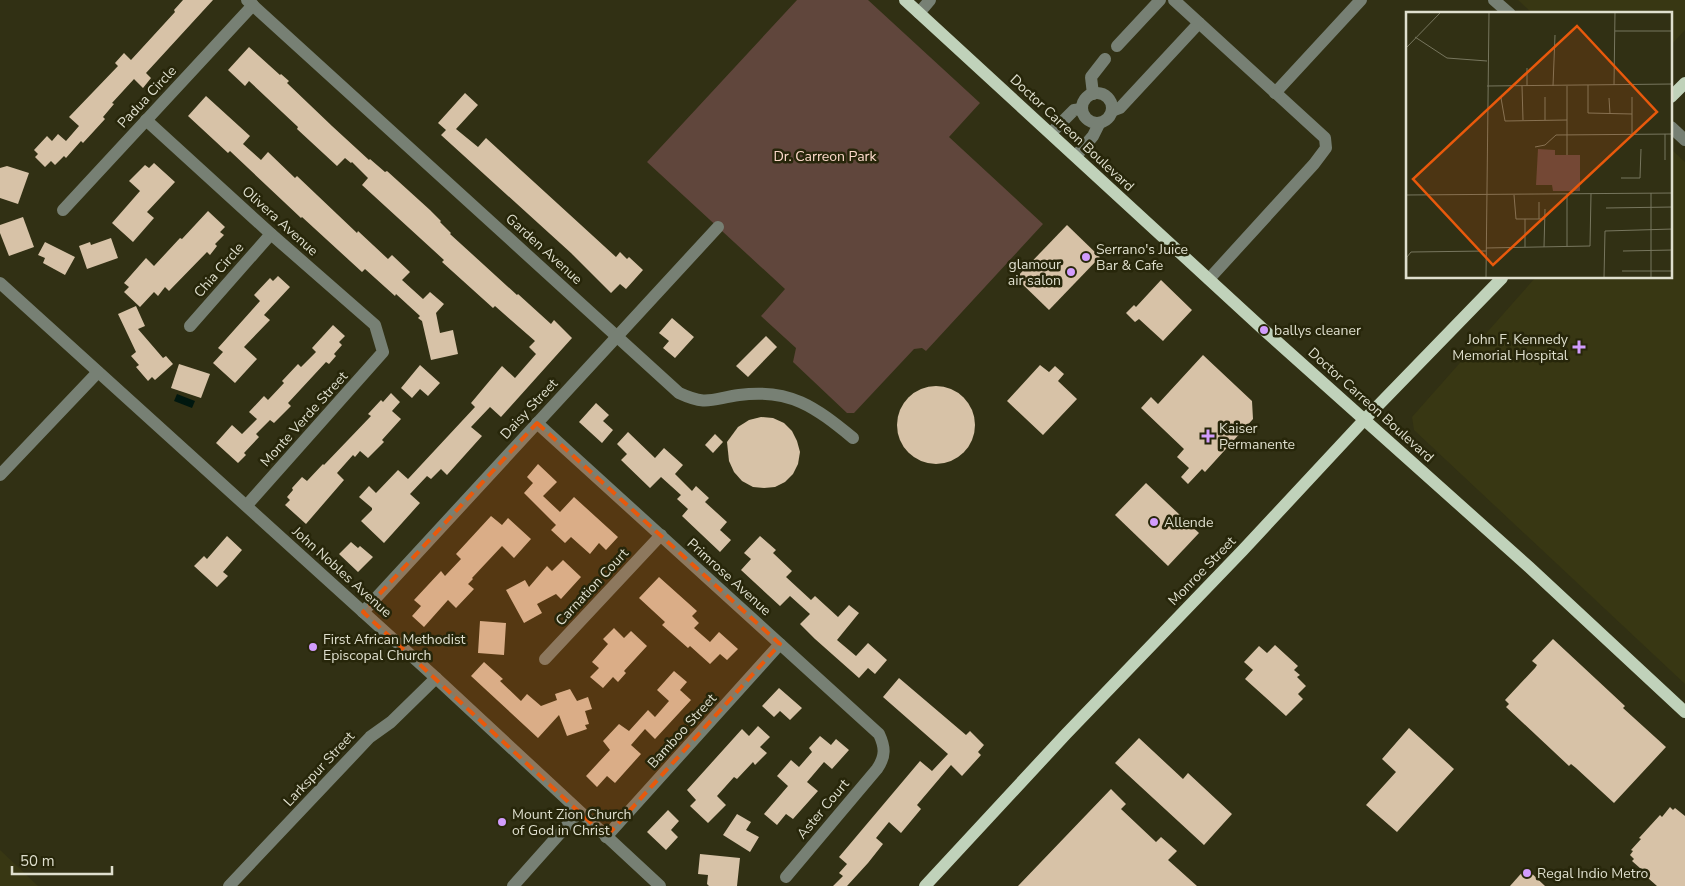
<svg xmlns="http://www.w3.org/2000/svg" width="1685" height="886" viewBox="0 0 1685 886" font-family="'Nunito Sans',sans-serif">
<style>
.built{fill:#383713}
.green{fill:#60463c}
.water{fill:#00170f}
.building{fill:#d7c2a7}
.lines{fill:none;stroke-linecap:round;stroke-linejoin:round}
.minor{stroke:#778074;stroke-width:12}
.major{stroke:#c0d2ba;stroke-width:12}
.marked{fill:#e8590c;fill-opacity:0.2;stroke:#e8590c;stroke-width:4;stroke-dasharray:10 6;stroke-linejoin:round}
.poi-dot{fill:#d29cfd;stroke:#27260a;stroke-width:2}
.labels{text-anchor:middle;dominant-baseline:central;stroke-width:5;stroke-linejoin:round;paint-order:stroke}
.street-label{font-size:14px;fill:#dfdfce;stroke:#27260a}
.park-label{font-size:14px;fill:#fddacb;stroke:#27260a}
.poi-label{font-size:14px;fill:#dfdfce;stroke:#27260a;text-anchor:start}
.inset-road{fill:none;stroke:#77765e;stroke-width:1}
.view{fill:#e8590c;fill-opacity:0.15;stroke:#e8590c;stroke-width:2.5}
.inset-edge{fill:none;stroke:#dfdfce;stroke-width:2.5}
</style>
<rect width="100%" height="100%" fill="#313014"/>
<g class="built">
<polygon points="1518,0 1685,0 1685,30 1671,45 1671,14 1533,14"/>
<polygon points="1671,149 1685,162 1685,684 1414,430 1412,417 1535,278 1671,278"/>
<polygon points="0,850 38,886 0,886"/>
</g>
<polygon class="green" points="797,0 868,0 980,103 949,137 1043,224 926,351 922,348 914,349 854,413 847,413 793,362 796,348 761,316 785,289 647,162"/>
<polygon class="water" points="177,394 195,401 192,408 174,401"/>
<g class="building">
<polygon points="183,0 213,0 146,73 151,78 143,88 134,79 112,103 114,104 103,117 105,119 83,143 81,141 66,158 64,156 55,165 51,161 45,167 35,157 38,154 34,150 47,136 52,141 58,134 66,141 79,126 69,117 118,66 115,63 124,53 131,60 175,12 174,10"/>
<polygon points="249,47 280,75 281,74 289,81 287,83 332,126 369,160 370,159 385,172 387,171 430,210 441,221 440,222 451,233 450,234 517,295 518,294 551,324 554,320 572,338 501,417 490,407 471,427 482,436 447,475 441,469 431,479 427,476 410,494 420,503 384,543 361,521 372,510 372,508 359,497 369,486 376,493 398,470 408,479 475,407 471,403 502,366 515,378 536,354 529,347 535,341 495,306 493,308 442,262 444,260 362,185 368,178 352,162 351,163 345,158 337,166 297,129 298,127 249,81 245,86 228,70"/>
<polygon points="465,93 478,105 456,129 478,147 486,138 616,257 620,252 627,259 629,257 643,270 626,289 620,284 611,293 571,253 441,135 446,130 438,123"/>
<polygon points="206,96 250,136 243,144 261,160 268,152 295,178 297,176 357,233 358,231 388,259 392,255 410,272 402,280 423,299 430,292 444,304 436,313 440,333 453,330 458,354 431,360 422,321 418,318 420,316 396,294 395,296 365,269 362,272 302,217 301,218 230,151 228,153 188,116"/>
<polygon points="154,163 175,182 147,212 154,218 133,242 112,223 140,191 129,181 145,165 149,168"/>
<polygon points="7,166 29,173 18,204 0,198 0,168"/>
<polygon points="208,211 225,227 220,232 224,235 215,244 217,246 210,255 207,252 169,291 165,287 158,296 154,292 140,307 124,292 129,287 124,283 146,258 154,266 180,238 182,239"/>
<polygon points="23,217 34,247 9,256 0,233 0,225"/>
<polygon points="1067,225 1100,257 1049,310 1016,278"/>
<polygon points="111,238 118,258 87,269 79,246 90,242 91,245"/>
<polygon points="45,242 75,257 65,275 43,263 45,258 38,255"/>
<polygon points="278,276 290,287 264,315 270,320 244,347 257,359 235,383 213,363 223,352 218,348 260,301 254,295 270,278 273,281"/>
<polygon points="1161,280 1192,310 1163,341 1139,319 1135,322 1126,313 1134,305 1136,307"/>
<polygon points="136,306 145,326 138,329 163,358 166,356 173,364 155,380 152,377 148,381 136,367 139,365 131,356 136,352 118,314"/>
<polygon points="672,318 694,337 675,358 663,348 669,341 659,333"/>
<polygon points="333,325 345,336 339,342 342,345 334,354 336,356 329,364 326,362 288,403 291,406 274,423 270,420 256,434 259,437 244,453 246,455 238,463 216,443 232,425 242,434 257,419 249,412 264,396 268,400 284,383 282,381 298,364 301,367 316,352 312,348"/>
<polygon points="766,336 777,347 748,377 736,366"/>
<polygon points="1203,355 1252,401 1253,419 1205,472 1202,469 1188,484 1181,477 1189,468 1177,457 1184,449 1141,408 1151,397 1158,404"/>
<polygon points="179,364 210,374 201,398 171,388"/>
<polygon points="420,365 440,383 428,396 420,389 412,398 401,388"/>
<polygon points="1040,365 1049,372 1055,366 1064,374 1058,381 1077,399 1043,435 1007,401"/>
<circle cx="936" cy="425" r="39"/>
<polygon points="391,393 400,402 392,411 401,419 382,440 384,442 368,458 360,451 355,457 353,455 337,473 344,480 306,524 285,505 290,500 287,497 293,490 292,488 302,477 307,481 323,464 324,465 371,416 368,414 381,400 383,402"/>
<polygon points="596,403 609,415 603,421 613,430 602,443 579,422"/>
<polygon points="761,417 773,418 784,423 792,431 797,441 800,452 798,464 793,474 785,482 775,487 764,488 753,487 742,481 734,472 729,461 727,442 738,427 749,420"/>
<polygon points="628,432 655,458 664,448 683,465 675,474 692,491 696,486 709,498 705,502 727,522 720,530 731,540 720,552 682,516 688,509 677,499 681,495 661,477 650,488 621,460 627,454 617,444"/>
<polygon points="715,434 723,442 713,453 705,445"/>
<polygon points="538,464 557,482 543,496 560,512 574,497 618,537 606,550 599,543 590,554 571,537 565,543 551,530 556,525 524,493 533,483 527,477"/>
<polygon points="1146,483 1199,533 1168,566 1115,515"/>
<polygon points="491,516 502,525 508,518 531,539 514,558 502,546 472,578 473,579 468,584 474,589 456,608 448,600 424,627 412,616 421,606 414,600 441,571 445,576 461,559 456,554"/>
<polygon points="227,536 242,550 223,572 228,576 217,587 194,566 204,556 207,559"/>
<polygon points="760,536 776,550 773,553 792,571 786,577 811,600 815,596 838,617 849,605 859,613 837,640 856,656 868,643 887,660 875,674 868,668 859,678 815,639 800,624 810,614 790,596 780,606 741,570 751,559 744,553"/>
<polygon points="351,542 358,548 360,546 373,557 358,572 339,554"/>
<polygon points="563,560 581,577 561,599 556,594 537,604 542,613 524,623 506,590 525,580 529,587 547,566 552,571"/>
<polygon points="659,577 697,611 692,616 699,623 694,628 710,642 719,632 738,649 727,660 720,654 710,664 690,646 688,648 662,625 665,622 639,598"/>
<polygon points="480,621 506,623 504,655 478,653"/>
<polygon points="614,628 624,638 631,631 647,646 624,671 626,673 618,682 613,677 603,688 590,677 599,668 592,662 608,644 603,639"/>
<polygon points="1553,639 1625,706 1623,708 1666,747 1614,803 1576,768 1571,764 1569,766 1506,707 1509,704 1505,700 1535,668 1537,665 1532,661"/>
<polygon points="1275,645 1298,666 1294,670 1300,675 1297,677 1306,686 1298,694 1303,699 1286,716 1245,679 1253,670 1244,662 1259,646 1267,653"/>
<polygon points="484,662 503,679 500,681 521,701 527,694 541,706 557,700 555,694 570,689 577,701 588,697 592,709 585,711 589,724 585,725 587,729 567,736 559,715 538,738 471,676"/>
<polygon points="674,671 687,682 680,690 691,700 655,739 645,729 631,745 641,754 615,783 607,776 597,787 586,776 610,750 603,741 619,724 629,731 648,710 655,717 669,701 657,690"/>
<polygon points="899,678 966,735 970,731 984,745 978,752 981,755 962,776 951,765 917,805 921,809 901,833 889,822 876,838 883,844 868,863 847,886 833,886 843,876 839,873 847,864 839,857 920,761 932,771 948,754 883,697"/>
<polygon points="779,688 802,708 790,720 780,711 774,717 762,706"/>
<polygon points="758,726 770,737 760,747 767,753 755,765 753,762 737,779 734,777 717,796 726,805 708,823 690,806 696,800 687,790 742,729 749,736"/>
<polygon points="1409,728 1454,769 1397,832 1366,805 1396,772 1382,759"/>
<polygon points="820,736 831,745 836,739 849,750 832,769 824,762 807,782 818,791 793,819 786,814 777,825 764,814 788,786 777,776 791,760 799,767 812,752 809,748"/>
<polygon points="1139,738 1183,779 1188,773 1232,814 1204,845 1115,763"/>
<polygon points="1111,789 1126,804 1121,809 1156,842 1161,837 1177,851 1168,860 1197,886 1018,886"/>
<polygon points="1670,807 1673,810 1675,808 1685,816 1685,886 1657,886 1640,871 1641,869 1632,861 1634,859 1630,855 1633,851 1631,850 1641,839 1639,838 1660,815 1662,817"/>
<polygon points="668,810 679,821 671,830 678,837 666,850 647,832"/>
<polygon points="737,814 751,822 746,830 759,837 750,852 723,835"/>
<polygon points="700,854 740,858 737,886 709,886 707,884 708,875 698,874"/>
<polygon points="1526,868 1545,886 1510,886"/>
</g>
<g class="lines">
<g class="minor">
<path d="M247 0 679 393C707 406 711 399 739 395 790 388 815 407 853 438"/>
<polyline points="1174,0 1325,138 1326,148 1314,164 1209,279"/>
<polyline points="1494,0 1510,14"/>
<polyline points="919,13 930,0"/>
<polyline points="1117,46 1160,0"/>
<circle cx="1097" cy="108" r="15"/>
<polyline points="1275,93 1361,0"/>
<polyline points="1093,94 1091,77 1105,59"/>
<polyline points="1112,111 1120,108 1199,23"/>
<polyline points="146,120 271,234 375,325 383,352 247,505"/>
<polyline points="1671,127 1685,140"/>
<polyline points="1051,133 1074,110 1082,109"/>
<polyline points="1076,156 1093,136 1099,124"/>
<polyline points="63,210 253,5"/>
<polyline points="0,283 436,678 660,886"/>
<polyline points="190,326 271,234"/>
<path d="M537 423 879 734C885 747 886 756 877 769L786 877"/>
<polyline points="0,475 98,372"/>
<polyline points="363,612 718,227"/>
<polyline points="545,659 661,535"/>
<polyline points="606,837 780,644"/>
<polyline points="229,886 370,737 391,722 436,678"/>
<polyline points="513,886 579,812"/>
</g>
<g class="major">
<polyline points="905,0 1264,330 1529,567 1685,712"/>
<polyline points="1671,97 1685,83"/>
<polyline points="925,886 1066,734 1243,550 1365,419 1502,278"/>
</g>
</g>
<path class="marked" d="M537 423 780 644 606 837 363 612Z"/>
<g class="poi-dot">
<circle cx="1086" cy="257" r="5"/>
<circle cx="1071" cy="272" r="5"/>
<circle cx="1264" cy="330" r="5"/>
<path d="M1576.5 339.5h5v5h5v5h-5v5h-5v-5h-5v-5h5z"/>
<path d="M1205.5 428.5h5v5h5v5h-5v5h-5v-5h-5v-5h5z"/>
<circle cx="1154" cy="522" r="5"/>
<circle cx="313" cy="647" r="5"/>
<circle cx="502" cy="822" r="5"/>
<circle cx="1527" cy="873" r="5"/>
</g>
<g class="labels">
<g class="street-label">
<text transform="translate(147 97) rotate(-47)">Padua Circle</text>
<text transform="translate(1072 133) rotate(43)">Doctor Carreon Boulevard</text>
<text transform="translate(280 221) rotate(42)">Olivera Avenue</text>
<text transform="translate(544 249) rotate(42)">Garden Avenue</text>
<text transform="translate(219 270) rotate(-49)">Chia Circle</text>
<text transform="translate(1371 405) rotate(42)">Doctor Carreon Boulevard</text>
<text transform="translate(529 409) rotate(-47)">Daisy Street</text>
<text transform="translate(304 419) rotate(-48)">Monte Verde Street</text>
<text transform="translate(1202 571) rotate(-46)">Monroe Street</text>
<text transform="translate(342 572) rotate(42)">John Nobles Avenue</text>
<text transform="translate(729 577) rotate(42)">Primrose Avenue</text>
<text transform="translate(592 587) rotate(-47)">Carnation Court</text>
<text transform="translate(682 731) rotate(-48)">Bamboo Street</text>
<text transform="translate(319 769) rotate(-47)">Larkspur Street</text>
<text transform="translate(823 809) rotate(-50)">Aster Court</text>
</g>
<g class="park-label">
<text x="825" y="156">Dr. Carreon Park</text>
</g>
<g class="poi-label">
<text x="1096" y="249">Serrano's Juice<tspan x="1096" dy="16">Bar &amp; Cafe</tspan></text>
<text x="1061" y="264" text-anchor="end">glamour<tspan x="1061" dy="16">air salon</tspan></text>
<text x="1274" y="330">ballys cleaner</text>
<text x="1568" y="339" text-anchor="end">John F. Kennedy<tspan x="1568" dy="16">Memorial Hospital</tspan></text>
<text x="1219" y="428">Kaiser<tspan x="1219" dy="16">Permanente</tspan></text>
<text x="1164" y="522">Allende</text>
<text x="323" y="639">First African Methodist<tspan x="323" dy="16">Episcopal Church</tspan></text>
<text x="512" y="814">Mount Zion Church<tspan x="512" dy="16">of God in Christ</tspan></text>
<text x="1537" y="873">Regal Indio Metro</text>
</g>
</g>
<g transform="translate(1406 12)">
<rect width="266" height="266" fill="#313014"/>
<path d="M132 137 149 138V143H174V179H147L146 173H130Z" fill="#60463c"/>
<path class="inset-road" d="M209 19H267M9 25 41 46 81 49M0 36 35 0M121 56V74M182 73V101L226 102M208 73 209 0M81 74 267 72M116 74 117 108M147 74 149 23M161 74V143M139 85V108M226 85V123M95 86 99 109 161 108M203 86 204 102M259 122V148M129 135 139 133 150 123 267 122M215 166H234L235 137M161 182V235M0 183 267 181M108 183 110 207H138M200 196 267 195M119 207V235M133 207V190M138 235 139 197M80 236 184 234 185 182M217 239 267 238M216 259H267M1 266V245L5 240 80 239M80 266 83 0M198 266 199 219 267 217M245 266V181"/>
<path class="view" d="M171 14 251 100 87 253 7 167Z"/>
<rect width="266" height="266" class="inset-edge"/>
</g>
<path d="M12 866v8h100v-8" fill="none" stroke="#dfdfce" stroke-width="2.5"/>
<text x="20" y="866" font-size="15" fill="#dfdfce" stroke="#27260a" stroke-width="4" paint-order="stroke">50 m</text>
</svg>
